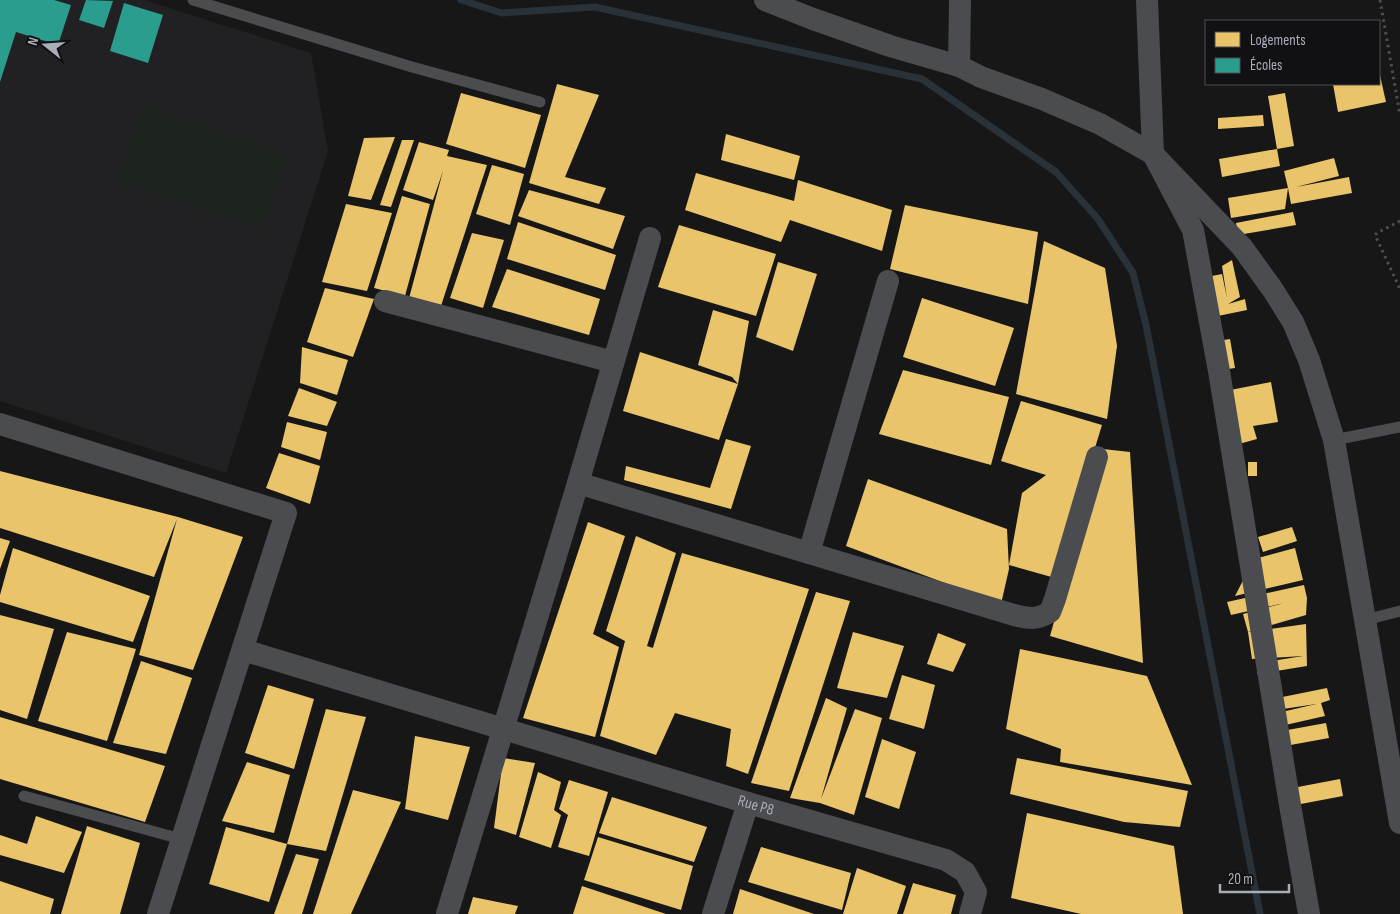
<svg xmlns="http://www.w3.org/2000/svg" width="1400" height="914" viewBox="0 0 1400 914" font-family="'Sofia Sans Condensed',sans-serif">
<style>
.built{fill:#212123}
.green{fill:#1d241e}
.homes{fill:#e9c46a}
.schools{fill:#2a9d8f}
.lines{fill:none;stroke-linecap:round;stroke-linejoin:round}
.stream{stroke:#2a3239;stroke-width:7}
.path{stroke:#4d4e52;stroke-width:3;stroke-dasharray:2.5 4;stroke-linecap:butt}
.service{stroke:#4b4c50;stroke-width:11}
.minor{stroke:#4b4c50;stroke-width:22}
.labels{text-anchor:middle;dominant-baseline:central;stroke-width:5;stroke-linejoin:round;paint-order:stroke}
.street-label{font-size:16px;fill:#a8adb8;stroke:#111113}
</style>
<rect width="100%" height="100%" fill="#171717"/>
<polygon class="built" points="0,0 144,0 311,53 328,151 226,473 0,401"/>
<polygon class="green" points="143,107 286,154 261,229 118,182"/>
<g class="homes">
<polygon points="1379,71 1386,102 1338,112 1333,84 1379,84"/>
<polygon points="557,84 599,95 565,177 606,188 599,204 529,183"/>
<polygon points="461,93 541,115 525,168 446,144"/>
<polygon points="1285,93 1294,146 1277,149 1280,166 1222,177 1219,159 1277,149 1268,96"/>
<polygon points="1263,115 1264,126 1218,129 1218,118"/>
<polygon points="726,134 800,156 794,180 721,160"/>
<polygon points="395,137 371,200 348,196 364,138"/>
<polygon points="402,140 414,140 391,207 380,205"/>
<polygon points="419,142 449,150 447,156 487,165 439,312 408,302 443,171 433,200 403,190"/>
<polygon points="1334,158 1339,176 1296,187 1349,177 1352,193 1291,204 1288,188 1285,209 1231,218 1228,198 1288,188 1284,171"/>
<polygon points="492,165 524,174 510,225 476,214"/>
<polygon points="696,173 794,201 798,180 892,210 882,251 790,220 781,242 685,210"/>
<polygon points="529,190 625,216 613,249 518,216"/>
<polygon points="402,196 430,204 405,296 374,288"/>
<polygon points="346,204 392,213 367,291 322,282"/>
<polygon points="905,205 1038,232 1028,304 890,269"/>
<polygon points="1293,212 1296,225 1238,235 1236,223"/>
<polygon points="518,222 616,255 605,290 507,259"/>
<polygon points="679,225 776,254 756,316 658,287"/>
<polygon points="472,233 504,240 483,308 450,298"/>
<polygon points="1044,241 1105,268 1117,346 1107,419 1016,394"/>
<polygon points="1232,260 1240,297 1228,304 1245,299 1247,310 1213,317 1207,277 1222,274 1227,298 1222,266"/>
<polygon points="778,262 817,274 793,351 756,337"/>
<polygon points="507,269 600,299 589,335 492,307"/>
<polygon points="325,288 374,299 353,357 307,342"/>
<polygon points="922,298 1014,328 995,386 903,357"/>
<polygon points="713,310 749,321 738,384 732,377 698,365"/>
<polygon points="1230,339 1235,368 1221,370 1217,341"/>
<polygon points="302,347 348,360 337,395 300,383"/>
<polygon points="640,352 738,384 719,440 623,411"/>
<polygon points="903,370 1009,397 991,465 879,434"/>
<polygon points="1271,382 1278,422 1253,426 1257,439 1228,447 1215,393"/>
<polygon points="299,388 337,402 327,426 288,416"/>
<polygon points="1021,401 1102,425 1055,578 1009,565 1022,493 1046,475 1001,461"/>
<polygon points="287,422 327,432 320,460 281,447"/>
<polygon points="726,439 751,446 731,509 624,480 626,466 710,488"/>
<polygon points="1103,449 1130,452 1143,663 1050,636"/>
<polygon points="279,453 320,466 310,504 266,488"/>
<rect x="1248" y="462" width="9" height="14"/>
<polygon points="0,471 178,517 243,537 193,670 139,655 177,519 154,577 0,528"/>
<polygon points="868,479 1007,529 1009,569 1001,604 846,546"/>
<polygon points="588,522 625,536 593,634 619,647 595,737 523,718"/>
<polygon points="1292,527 1297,541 1263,552 1258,537"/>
<polygon points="636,536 676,553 647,646 653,648 651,654 682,553 809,589 748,774 726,766 731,729 675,713 656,755 600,736 625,641 606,631"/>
<polygon points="0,538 10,541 0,569"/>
<polygon points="13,548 150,596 133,642 0,602 0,595"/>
<polygon points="1295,548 1303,580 1235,596 1254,559"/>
<polygon points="1304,585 1307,598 1306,615 1248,632 1243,614 1284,603 1231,615 1227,602"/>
<polygon points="816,592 850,601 789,791 751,783"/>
<polygon points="0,615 54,629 27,719 0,710"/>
<polygon points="1306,624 1307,666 1257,674 1259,663 1303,656 1252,659 1248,632"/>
<polygon points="67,632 136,649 107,741 38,721"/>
<polygon points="853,632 904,646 887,698 837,688"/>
<polygon points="938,633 966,644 953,672 927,664"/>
<polygon points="1020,649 1147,676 1192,785 1060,762 1061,749 1006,729"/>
<polygon points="141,661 192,678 166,754 113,743"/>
<polygon points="902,675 935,685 924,729 889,719"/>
<polygon points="268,685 314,699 294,769 245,753"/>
<polygon points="1327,688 1330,700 1321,703 1325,716 1272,728 1269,715 1316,704 1270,711 1268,700"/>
<polygon points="826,698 847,708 821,799 855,709 882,718 854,815 820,803 790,798"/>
<polygon points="326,709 366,717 326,851 287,844"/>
<polygon points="0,717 165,766 145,822 0,779"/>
<polygon points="1326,723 1329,738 1274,748 1271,733"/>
<polygon points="415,736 470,747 448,820 405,809"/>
<polygon points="882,739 916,752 899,809 865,797"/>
<polygon points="503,758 535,763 516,835 494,828"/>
<polygon points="1017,758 1188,791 1180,827 1124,822 1010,794"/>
<polygon points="247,762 290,775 274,833 222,821"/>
<polygon points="538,772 561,782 554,810 561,815 551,848 519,837"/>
<polygon points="1340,779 1343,796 1285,807 1282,790"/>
<polygon points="569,780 608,792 589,856 558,847 568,815 559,809"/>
<polygon points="353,790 401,802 351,914 313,914"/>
<polygon points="612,797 707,827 694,862 599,833"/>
<polygon points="1027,813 1174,846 1183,914 1081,914 1011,898"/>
<polygon points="36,816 82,832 64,873 0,855 0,835 27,844"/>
<polygon points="87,826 140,843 120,914 61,914"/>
<polygon points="226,827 287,844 269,902 209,884"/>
<polygon points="598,837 693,866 681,910 584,880"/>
<polygon points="761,847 851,873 842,910 748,882"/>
<polygon points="296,854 319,859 302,914 274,914"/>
<polygon points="857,868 906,886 897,914 843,914"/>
<polygon points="0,881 54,899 50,914 0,914"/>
<polygon points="913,883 956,895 951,914 903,914"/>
<polygon points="582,886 666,914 573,914"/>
<polygon points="740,889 814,914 733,914"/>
<polygon points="473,897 518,906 515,914 468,914"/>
</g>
<g class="schools">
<polygon points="0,0 54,0 71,5 58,45 16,32 0,82"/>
<polygon points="86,0 113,1 104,28 79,20"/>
<polygon points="124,3 163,15 148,63 110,51"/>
</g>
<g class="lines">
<polyline class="stream" points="461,0 502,13 595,7 922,79 1056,172 1098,219 1133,273 1146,325 1260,914"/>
<g class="path">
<polyline points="1380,0 1400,115"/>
<polyline points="1400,221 1377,233 1375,235 1400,289"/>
</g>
<g class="service">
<polyline points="193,0 412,67 540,102"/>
<polyline points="1334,440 1400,427"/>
<polyline points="1365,620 1400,611"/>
<polyline points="24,796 181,839"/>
</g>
<g class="minor">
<polyline points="765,0 813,19 890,46 959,66 981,77 1042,99 1100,124 1153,154 1242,247 1273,290 1293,322 1309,360 1334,440 1400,823"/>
<polyline points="1147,0 1153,154 1193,230 1219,371 1290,805 1309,914"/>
<polyline points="959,66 960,0"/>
<polyline points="385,301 613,362"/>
<polyline points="0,424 286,513 158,914"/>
<path d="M578 483 1014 615C1030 619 1036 620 1050 612L1055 599 1097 457"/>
<polyline points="809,553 888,281"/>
<path id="s1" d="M243 650 748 803 946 860 965 872 976 892 970 914"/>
<polyline points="447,914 578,483 650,238"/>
<polyline points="713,914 748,803"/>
</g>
</g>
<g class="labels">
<g class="street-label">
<text stroke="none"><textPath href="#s1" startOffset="536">Rue P8</textPath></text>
</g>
</g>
<rect x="1205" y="20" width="175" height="65" fill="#111113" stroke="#4d4f55"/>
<rect x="1215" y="32" width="25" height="15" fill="#e9c46a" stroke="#4d4f55"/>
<text x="1250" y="45" font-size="15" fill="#a8adb8">Logements</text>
<rect x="1215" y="58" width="25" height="15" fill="#2a9d8f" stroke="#4d4f55"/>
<text x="1250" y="70" font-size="15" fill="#a8adb8">Écoles</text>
<g transform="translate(45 45) rotate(287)" stroke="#111113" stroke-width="4" paint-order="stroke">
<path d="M0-4L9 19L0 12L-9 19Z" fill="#a8adb8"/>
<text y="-8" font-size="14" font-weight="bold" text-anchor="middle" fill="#a8adb8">N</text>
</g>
<path d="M1220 884v8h69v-8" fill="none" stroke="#a8adb8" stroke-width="2.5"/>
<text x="1228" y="884" font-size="15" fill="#a8adb8" stroke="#111113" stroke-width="4" paint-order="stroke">20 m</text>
</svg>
